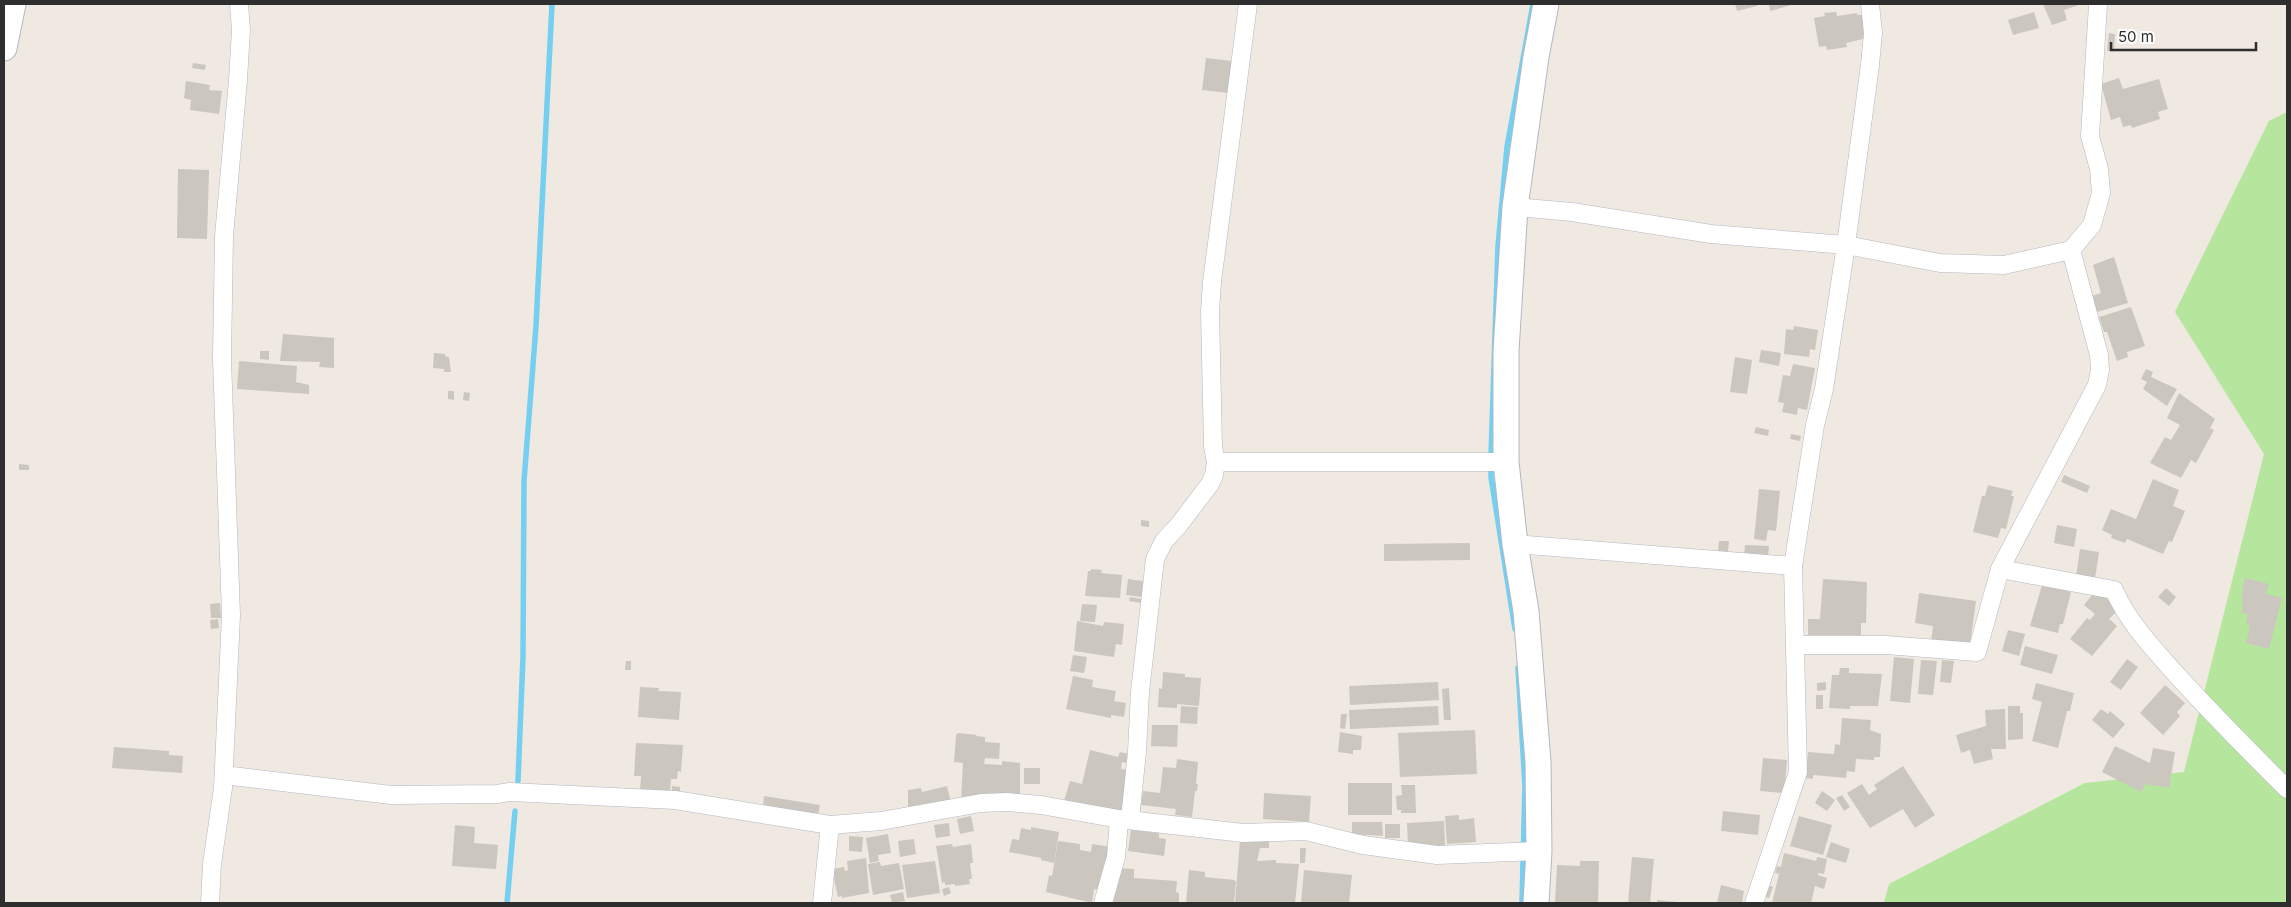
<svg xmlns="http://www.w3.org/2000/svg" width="2291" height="907" viewBox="0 0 2291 907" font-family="Inter,sans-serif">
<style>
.green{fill:#b6e59e}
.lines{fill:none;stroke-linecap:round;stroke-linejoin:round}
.stream{stroke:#75cff0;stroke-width:5.5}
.building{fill:#cbc7bf}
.street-casing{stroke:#b4b7c1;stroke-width:19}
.secondary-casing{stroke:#b4b7c1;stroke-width:27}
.street{stroke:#fff;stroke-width:18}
.secondary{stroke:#fff;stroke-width:25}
</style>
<rect width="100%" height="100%" fill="#efe9e1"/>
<polygon class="green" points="2287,112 2287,903 1884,903 1889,884 2085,783 2184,772 2264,454 2175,312 2269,121"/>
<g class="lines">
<g class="stream">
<polyline points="1515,629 1491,477 1491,456 1498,246 1507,147 1533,4"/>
<polyline points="1518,668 1525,786 1522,903"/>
<polyline points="518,781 523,657 524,481 536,326 552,4"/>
<polyline points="507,903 515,811"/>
</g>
</g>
<g class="building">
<polygon points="1735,4 1757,4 1757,6 1737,11"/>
<polygon points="1769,4 1795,4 1770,11"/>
<polygon points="2043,4 2082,4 2064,10 2067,20 2052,25"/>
<polygon points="1836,12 1837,16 1857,13 1857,15 1863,15 1867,38 1846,43 1847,47 1827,50 1826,46 1819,47 1814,18 1825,16 1824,13"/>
<polygon points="2034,12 2039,28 2013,35 2008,20"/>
<polygon points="2109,33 2115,34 2114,51 2107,51"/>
<polygon points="1206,58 1232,61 1228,93 1202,90"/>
<polygon points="193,63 206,65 205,70 192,68"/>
<polygon points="2119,78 2123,89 2159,79 2168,109 2158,112 2160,119 2132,128 2131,125 2123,127 2120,117 2111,120 2101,84"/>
<polygon points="186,81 210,85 209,90 222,91 219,114 190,110 191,100 184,98"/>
<polygon points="178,169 209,170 207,239 177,238"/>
<polygon points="2114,257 2128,303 2097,312 2092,296 2101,293 2093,265"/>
<polygon points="2131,307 2145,346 2127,352 2128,357 2117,361 2107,332 2104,332 2099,317"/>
<polygon points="1794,326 1818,330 1815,350 1810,349 1809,357 1784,354 1786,329 1793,330"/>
<polygon points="283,334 334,338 334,368 319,367 320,362 280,361"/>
<polygon points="1761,350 1781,353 1779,366 1759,362"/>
<polygon points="260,351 269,351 269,360 260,359"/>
<polygon points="434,353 445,354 445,356 449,357 451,372 444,372 444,369 433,368"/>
<polygon points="1735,357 1752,360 1747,394 1730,392"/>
<polygon points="239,361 297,366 296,382 309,385 309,394 237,389"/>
<polygon points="1793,364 1815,368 1807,410 1798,408 1797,415 1782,412 1784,403 1778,402 1783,375 1790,376"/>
<polygon points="2146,369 2153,372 2151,377 2177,389 2167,406 2143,389 2147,382 2141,379"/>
<polygon points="448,391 454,391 454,400 448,399"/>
<polygon points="464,392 470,393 469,401 463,400"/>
<polygon points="2179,393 2215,419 2210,428 2214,430 2196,463 2191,460 2181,478 2150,463 2165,437 2171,440 2180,425 2167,418"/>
<polygon points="1756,427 1769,430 1768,436 1754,433"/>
<polygon points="1791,434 1801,436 1800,441 1790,439"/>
<polygon points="19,464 29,465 29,470 19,470"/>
<polygon points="2064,475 2090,486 2087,493 2061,482"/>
<polygon points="2153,479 2179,490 2173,506 2185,511 2172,542 2169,541 2163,554 2127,539 2125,543 2111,538 2112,535 2102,530 2111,509 2136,519"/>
<polygon points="1988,485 2013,491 2011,496 2014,496 2006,529 2001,528 1998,538 1973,532 1982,496 1985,496"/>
<polygon points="1759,489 1780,491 1776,531 1768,530 1766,541 1754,539"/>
<polygon points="1141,520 1149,521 1149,527 1141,526"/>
<polygon points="2057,525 2077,529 2074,547 2054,543"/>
<polygon points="1719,541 1729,541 1728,552 1718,552"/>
<polygon points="1470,543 1470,560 1384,561 1384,544"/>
<polygon points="1745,545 1769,546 1768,558 1744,556"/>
<polygon points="2080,549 2099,552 2095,579 2076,577"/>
<polygon points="1091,569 1102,570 1101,573 1122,575 1120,598 1085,596 1088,571 1091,571"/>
<polygon points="2245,578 2269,584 2266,594 2282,598 2269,649 2246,643 2250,625 2246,624 2248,614 2242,613 2243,598 2241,597"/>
<polygon points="1128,579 1143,581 1142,597 1126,595"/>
<polygon points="1823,579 1867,582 1866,623 1861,623 1861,635 1808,635 1808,619 1820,619"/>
<polygon points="2042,585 2071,592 2063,624 2060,624 2058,633 2030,626"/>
<polygon points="2166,588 2176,597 2169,606 2158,597"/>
<polygon points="2096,590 2119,609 2109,619 2117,626 2092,656 2070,639 2087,618 2090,620 2095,614 2084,605"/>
<polygon points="1919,593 1976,601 1970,644 1931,641 1933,626 1915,623"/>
<polygon points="1130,597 1142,599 1141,603 1129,601"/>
<polygon points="220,603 221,618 211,618 210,604"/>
<polygon points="1082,604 1097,605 1095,622 1080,621"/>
<polygon points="218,619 219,628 211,629 210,620"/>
<polygon points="1077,621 1103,626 1104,622 1124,624 1122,645 1116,644 1114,657 1074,651"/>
<polygon points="2008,630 2025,634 2019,656 2002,651"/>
<polygon points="2025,646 2058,655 2052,674 2020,665"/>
<polygon points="1073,655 1087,657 1084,673 1070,671"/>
<polygon points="1894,657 1914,659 1910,703 1890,701"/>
<polygon points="2127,659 2138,667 2121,690 2110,682"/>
<polygon points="1921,660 1937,661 1933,695 1918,694"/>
<polygon points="1942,660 1954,661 1951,683 1940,682"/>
<polygon points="626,661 631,661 631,670 625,670"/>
<polygon points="1840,668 1849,668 1849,673 1882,674 1878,706 1850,706 1850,709 1829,708 1832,675 1839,675"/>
<polygon points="1163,672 1185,674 1185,677 1201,678 1199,706 1177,704 1177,708 1158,707 1159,688 1162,689"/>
<polygon points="1073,676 1093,680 1092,687 1116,691 1114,701 1126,703 1124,717 1111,715 1111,718 1066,709"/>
<polygon points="1438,682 1439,700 1350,705 1349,686"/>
<polygon points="1826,682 1826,690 1817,691 1817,683"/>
<polygon points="2036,683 2074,693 2070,711 2067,711 2058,748 2032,741 2042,702 2032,699"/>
<polygon points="2165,685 2185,703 2177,712 2180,716 2163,735 2140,713"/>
<polygon points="640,687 659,688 658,691 681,692 679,720 638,717"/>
<polygon points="1449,688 1451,720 1444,720 1442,689"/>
<rect x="1816" y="695" width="7" height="14"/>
<polygon points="1181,706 1198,707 1197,724 1180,723"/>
<polygon points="1438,706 1439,725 1350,729 1349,710"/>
<polygon points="2008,706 2020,706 2020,713 2023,713 2023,739 2008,740"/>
<polygon points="2005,709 2006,749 1991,749 1993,759 1974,764 1970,750 1961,753 1956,735 1986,726 1985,710"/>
<polygon points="2101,709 2108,714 2110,711 2125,724 2113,738 2092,720"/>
<polygon points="1341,714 1347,714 1345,729 1340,728"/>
<polygon points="1842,718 1871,720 1870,730 1881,734 1880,757 1874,757 1874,760 1856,759 1855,772 1847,771 1846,778 1813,775 1813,779 1806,778 1808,752 1834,754 1835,744 1840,745"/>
<polygon points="1152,725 1178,725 1177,747 1151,746"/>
<polygon points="1475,730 1477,774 1400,777 1398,733"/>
<polygon points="1340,732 1362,736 1361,750 1353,750 1353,754 1338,752"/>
<polygon points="958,733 977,735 976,736 985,737 985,742 1000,743 999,759 985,758 984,764 1002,765 1002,761 1020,763 1020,799 961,800 963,763 954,762 956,735"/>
<polygon points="636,743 683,745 681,772 678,771 677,779 671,779 670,793 640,791 641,776 634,776"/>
<polygon points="2115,746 2150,763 2153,748 2175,752 2169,788 2146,784 2148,779 2141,792 2102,772"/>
<polygon points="114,747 169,751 169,755 183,756 182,773 112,768"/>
<polygon points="1090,750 1118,757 1120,752 1128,754 1126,763 1122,762 1121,769 1128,770 1123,813 1064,801 1070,781 1082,784"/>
<polygon points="1763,758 1787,760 1784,793 1760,791"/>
<polygon points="1177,759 1198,762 1196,784 1198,784 1197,791 1195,791 1192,817 1175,815 1176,809 1141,805 1143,791 1160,793 1163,767 1176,768"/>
<polygon points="1903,766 1935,815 1915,828 1903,809 1870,828 1847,793 1862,784 1869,795 1877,789 1874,785"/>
<rect x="1024" y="768" width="16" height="16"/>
<rect x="1348" y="783" width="44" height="32"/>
<polygon points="1401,785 1415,785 1416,813 1401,813 1401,810 1397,810 1396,796 1402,795"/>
<polygon points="672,786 680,787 680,792 672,791"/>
<polygon points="947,786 951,802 908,810 908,790 921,788 922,792"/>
<polygon points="1822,791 1835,800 1827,811 1815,803"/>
<polygon points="1264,793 1311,796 1309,822 1263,819"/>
<polygon points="1842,795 1850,807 1844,811 1836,798"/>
<polygon points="764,796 820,805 818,815 763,807"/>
<polygon points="1723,811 1760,815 1758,835 1721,831"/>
<polygon points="1459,815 1459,820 1474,818 1476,842 1447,844 1445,816"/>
<polygon points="971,816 974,831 960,834 957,819"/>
<polygon points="1799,816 1832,825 1823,855 1790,846"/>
<polygon points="1444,821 1445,845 1438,847 1408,846 1407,823"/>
<polygon points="1352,822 1382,822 1383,836 1352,834"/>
<polygon points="949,823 950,836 936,838 934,825"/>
<rect x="1385" y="824" width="15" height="14"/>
<polygon points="455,825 475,827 474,843 498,845 496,869 452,866"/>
<polygon points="1031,827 1059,832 1054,863 1041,860 1041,858 1009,852 1012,839 1019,840 1021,828 1031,830"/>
<polygon points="1131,830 1159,833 1159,838 1166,839 1164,856 1128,851"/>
<polygon points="888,834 891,853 878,855 879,861 870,863 866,838"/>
<polygon points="849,836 863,837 862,852 849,851"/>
<polygon points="914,839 916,854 900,857 898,841"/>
<polygon points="1240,840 1269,841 1269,848 1260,848 1257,861 1276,860 1276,863 1299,864 1295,903 1235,903"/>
<polygon points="1058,841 1080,844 1080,850 1091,852 1092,844 1111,847 1104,891 1094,889 1092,903 1046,892 1049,875 1052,876"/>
<polygon points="1831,842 1850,849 1846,863 1826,857"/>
<polygon points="952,844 953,847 971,844 973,863 970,863 972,879 969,879 970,884 955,886 955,884 945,885 945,882 942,883 936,846"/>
<polygon points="1300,848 1306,848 1305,863 1300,863"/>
<polygon points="1784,853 1816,861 1817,857 1827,859 1824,874 1818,873 1818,875 1827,878 1824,889 1815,886 1811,903 1772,903 1779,874 1775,873 1777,866 1781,867"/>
<polygon points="1632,857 1654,859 1650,903 1628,903"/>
<polygon points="866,858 869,893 842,898 842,896 838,897 832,869 844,867 845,871 848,870 847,861"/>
<polygon points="935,861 940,893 907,898 902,865"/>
<polygon points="1580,861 1599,861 1598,903 1555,903 1557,865 1580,866"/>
<polygon points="880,862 881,866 899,863 904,889 873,895 868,864"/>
<polygon points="1118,868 1134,869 1134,878 1177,881 1176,892 1179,893 1179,903 1107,903"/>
<polygon points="1189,870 1205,872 1205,877 1234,880 1236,882 1234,903 1186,903"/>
<polygon points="1304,870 1352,875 1349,903 1301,903"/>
<polygon points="1721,885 1744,891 1742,903 1717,903"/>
<polygon points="1768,885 1773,887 1769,898 1764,896"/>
<polygon points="949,887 951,893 944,896 942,889"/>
<polygon points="903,892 905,901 892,903 890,895"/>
<polygon points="1657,900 1677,902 1677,903 1657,903"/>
</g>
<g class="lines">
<defs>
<g id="street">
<polyline points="1515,207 1572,212 1711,234 1846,245 1940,263 2004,265 2071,250 2092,225 2101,193 2099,169 2090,136 2098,4"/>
<polyline points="1216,462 1506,462"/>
<polyline points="1515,544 1793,566"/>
<polyline points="2000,569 2097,385 2100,370 2099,355 2071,250"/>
<path d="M1796 645H1886L1977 652 2000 569 2114 590C2128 622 2152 647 2175 673 2211 713 2249 751 2287 789"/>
<polyline points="224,775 391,795 497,794 510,792 675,800 830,825 881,821 981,803 1007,802 1041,805 1119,819 1243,833 1306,831 1363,845 1437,855 1539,851"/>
<polyline points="1130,819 1137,752 1140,692 1155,559 1164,541 1178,526 1210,484 1214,475 1216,462 1213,446 1210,312 1212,282 1248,4"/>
<polyline points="210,903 212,864 223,788 231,615 222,359 224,236 238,80 241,30 239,4"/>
<polyline points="822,903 830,825"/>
<polyline points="1103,903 1116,857 1119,819"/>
<polyline points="1754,903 1798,772 1793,566 1815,425 1824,389 1846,245 1870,65 1873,33 1870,4"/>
</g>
<g id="secondary">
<polyline points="4,48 13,4"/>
<polyline points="1536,903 1539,851 1538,762 1526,611 1515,544 1506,462 1506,351 1515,207 1536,57 1546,4"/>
</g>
</defs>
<use href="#street" class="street-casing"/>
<use href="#secondary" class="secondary-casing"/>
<use href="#street" class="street"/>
<use href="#secondary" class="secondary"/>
</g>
<rect width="2291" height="907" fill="none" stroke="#2e2e2e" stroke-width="10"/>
<path d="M2111 42v8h145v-8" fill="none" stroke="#2e2e2e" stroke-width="2.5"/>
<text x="2118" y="42" font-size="15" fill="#2e2e2e" stroke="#ffffff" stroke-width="4" paint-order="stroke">50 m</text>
</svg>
